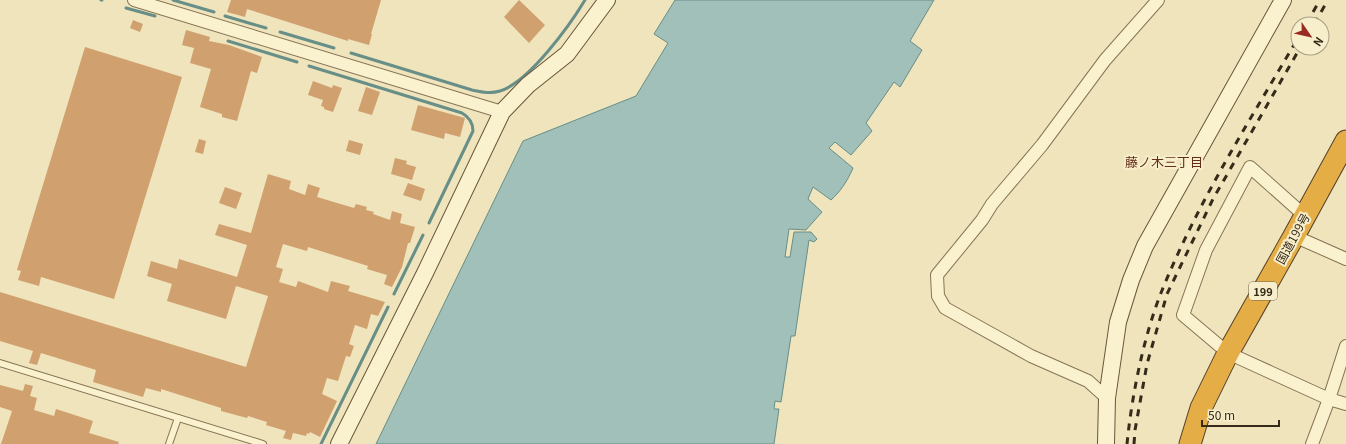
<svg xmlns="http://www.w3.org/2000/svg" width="1346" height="444" viewBox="0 0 1346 444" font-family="Georgia,'Noto Sans JP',serif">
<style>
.water{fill:#a0c0b9;stroke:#678e87}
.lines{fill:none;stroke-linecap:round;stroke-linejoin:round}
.stream{stroke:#678e87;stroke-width:3}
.building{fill:#d0a06f}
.lane-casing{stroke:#877455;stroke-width:8}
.street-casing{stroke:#877455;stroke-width:14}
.secondary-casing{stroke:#695538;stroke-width:18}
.highway-casing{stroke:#54412a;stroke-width:23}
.lane{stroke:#faf1cf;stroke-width:6}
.street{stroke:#faf1cf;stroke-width:12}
.secondary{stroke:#faf1cf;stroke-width:16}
.highway{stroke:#e5ad46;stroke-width:21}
.rail{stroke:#362a1a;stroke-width:3;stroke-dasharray:7 7;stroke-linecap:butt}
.labels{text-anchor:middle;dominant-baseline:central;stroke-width:4;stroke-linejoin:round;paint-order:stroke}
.shield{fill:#f7eecb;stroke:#70654f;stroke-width:1}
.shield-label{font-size:11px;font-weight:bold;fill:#362a1a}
.street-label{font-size:12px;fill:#362a1a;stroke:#f7eecb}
.neighbourhood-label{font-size:13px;fill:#642f18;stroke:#f7eecb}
</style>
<rect width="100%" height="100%" fill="#efe4bc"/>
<path class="water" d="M675 0H934L910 41 922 50 900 87 894 82 866 123 872 131 851 155 835 142 829 148 853 168C848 180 841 191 831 200L813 187 808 199 822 212 806 230 789 229 785 257H790L794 232H811L817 239 814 242 809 240 795 336H791L781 402 775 401 774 409H779L774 444H376L523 141 636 96 668 43 654 34Z"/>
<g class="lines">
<g class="stream">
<polyline points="101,0 102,0"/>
<polyline points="173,0 214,12"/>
<polyline points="126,8 155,16"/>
<polyline points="225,16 266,28"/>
<polyline points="280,32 334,48"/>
<polyline points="228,41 297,62"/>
<path d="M351 53 472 90C482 92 490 94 500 91 529 82 570 25 585 0"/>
<path d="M309 66 462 113C469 117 473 123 473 131L429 223"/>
<polyline points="394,294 423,235"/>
<polyline points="321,444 388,307"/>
</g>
</g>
<g class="building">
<polygon points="231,0 381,0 371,34 372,34 369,45 348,39 348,41 247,9 245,17 227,12"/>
<polygon points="519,0 545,25 529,43 504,17"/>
<polygon points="133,20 143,24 140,32 130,28"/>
<polygon points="186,30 210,37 209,41 229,45 262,57 257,73 251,71 237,121 222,117 222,114 200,107 211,69 190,63 194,48 182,45"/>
<polygon points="85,47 182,77 114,299 41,277 39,286 18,280 21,271 17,270"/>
<polygon points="313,81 332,88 333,85 342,88 333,112 324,109 324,107 321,106 323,100 308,95"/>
<polygon points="366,87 380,92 372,115 358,111"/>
<polygon points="418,105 465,118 460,137 445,133 444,139 411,130"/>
<polygon points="199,139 206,141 203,154 195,152"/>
<polygon points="349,140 363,144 360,155 346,151"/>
<polygon points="395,158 407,161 406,164 416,167 412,180 391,174"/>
<polygon points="268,174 291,181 289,189 305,195 308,184 320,188 317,197 354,208 356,204 367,207 366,210 374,212 373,214 390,220 392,211 402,214 400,223 415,227 410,243 408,243 402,267 392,287 384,284 387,275 367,269 368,266 308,247 307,251 283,244 276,267 283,269 279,282 296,287 298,281 328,292 331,281 350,286 348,291 385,302 378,316 371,314 367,329 355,325 349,344 354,346 350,357 346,356 338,381 327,378 322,394 337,401 320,437 310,432 309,434 307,433 306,436 293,433 291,440 283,438 286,431 266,425 267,422 248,416 247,418 221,411 221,408 161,389 161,392 146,388 143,397 93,382 96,370 41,353 37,365 29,363 33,351 0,341 0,292 246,367 268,296 236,286 226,319 167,301 172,284 147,276 151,261 177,269 179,259 237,277 247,245 215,235 219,224 251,233"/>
<polygon points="408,183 425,189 421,201 403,195"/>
<polygon points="225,187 242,193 236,209 219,203"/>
<polygon points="25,384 33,386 30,396 37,398 34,410 54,416 56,409 93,421 89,433 119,442 118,444 1,444 12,411 0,407 0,385 23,391"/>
</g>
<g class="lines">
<defs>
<g id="lane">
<polyline points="0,363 263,444"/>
<polyline points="169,444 178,418"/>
</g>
<g id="street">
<polyline points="134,0 502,112"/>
<polyline points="1305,216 1250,167 1206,250 1183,315 1228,353 1329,399 1346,404"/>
<polyline points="1294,236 1346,259"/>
<polyline points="1107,398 1088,381 1031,356 945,308 938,296 937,275 982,220 992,204 1042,145 1105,60 1158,0"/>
<polyline points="1312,444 1329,399 1346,346"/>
</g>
<g id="secondary">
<polyline points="339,444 425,273 502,112 528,85 567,54 607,0"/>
<polyline points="1106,444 1107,398 1118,322 1131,280 1145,246 1283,0"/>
</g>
<polyline id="highway" points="1190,444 1201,408 1228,353 1294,236 1346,141"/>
</defs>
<use href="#lane" class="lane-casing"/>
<use href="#street" class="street-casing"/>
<use href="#secondary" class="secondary-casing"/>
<use href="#highway" class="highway-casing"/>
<use href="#lane" class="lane"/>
<use href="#street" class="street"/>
<use href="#secondary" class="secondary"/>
<use href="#highway" class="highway"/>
<g class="rail">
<polyline points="1306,24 1320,0"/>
<polyline points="1314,24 1328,0"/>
<path d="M1127 444C1132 394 1144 334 1163 288 1199 200 1250 120 1298 38"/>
<polyline points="1134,444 1135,430 1147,364 1167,294 1213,199 1300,48"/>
</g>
</g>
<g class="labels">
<rect class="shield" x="1249" y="282" width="28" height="18" rx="3"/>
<g class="shield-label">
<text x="1263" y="291">199</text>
</g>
<g class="street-label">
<text transform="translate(1292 238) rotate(-61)">国道199号</text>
</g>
<g class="neighbourhood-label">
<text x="1164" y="161">藤ノ木三丁目</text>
</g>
</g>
<g transform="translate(1310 36) rotate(124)"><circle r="19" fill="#f7eecb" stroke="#aaa084"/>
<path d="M0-3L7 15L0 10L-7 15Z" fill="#992c22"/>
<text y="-6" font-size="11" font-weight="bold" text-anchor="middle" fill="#362a1a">N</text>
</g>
<path d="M1202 420v6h77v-6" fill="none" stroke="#362a1a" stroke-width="2"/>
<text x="1208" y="420" font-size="12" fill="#362a1a" stroke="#f7eecb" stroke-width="3" paint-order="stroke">50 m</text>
</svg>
